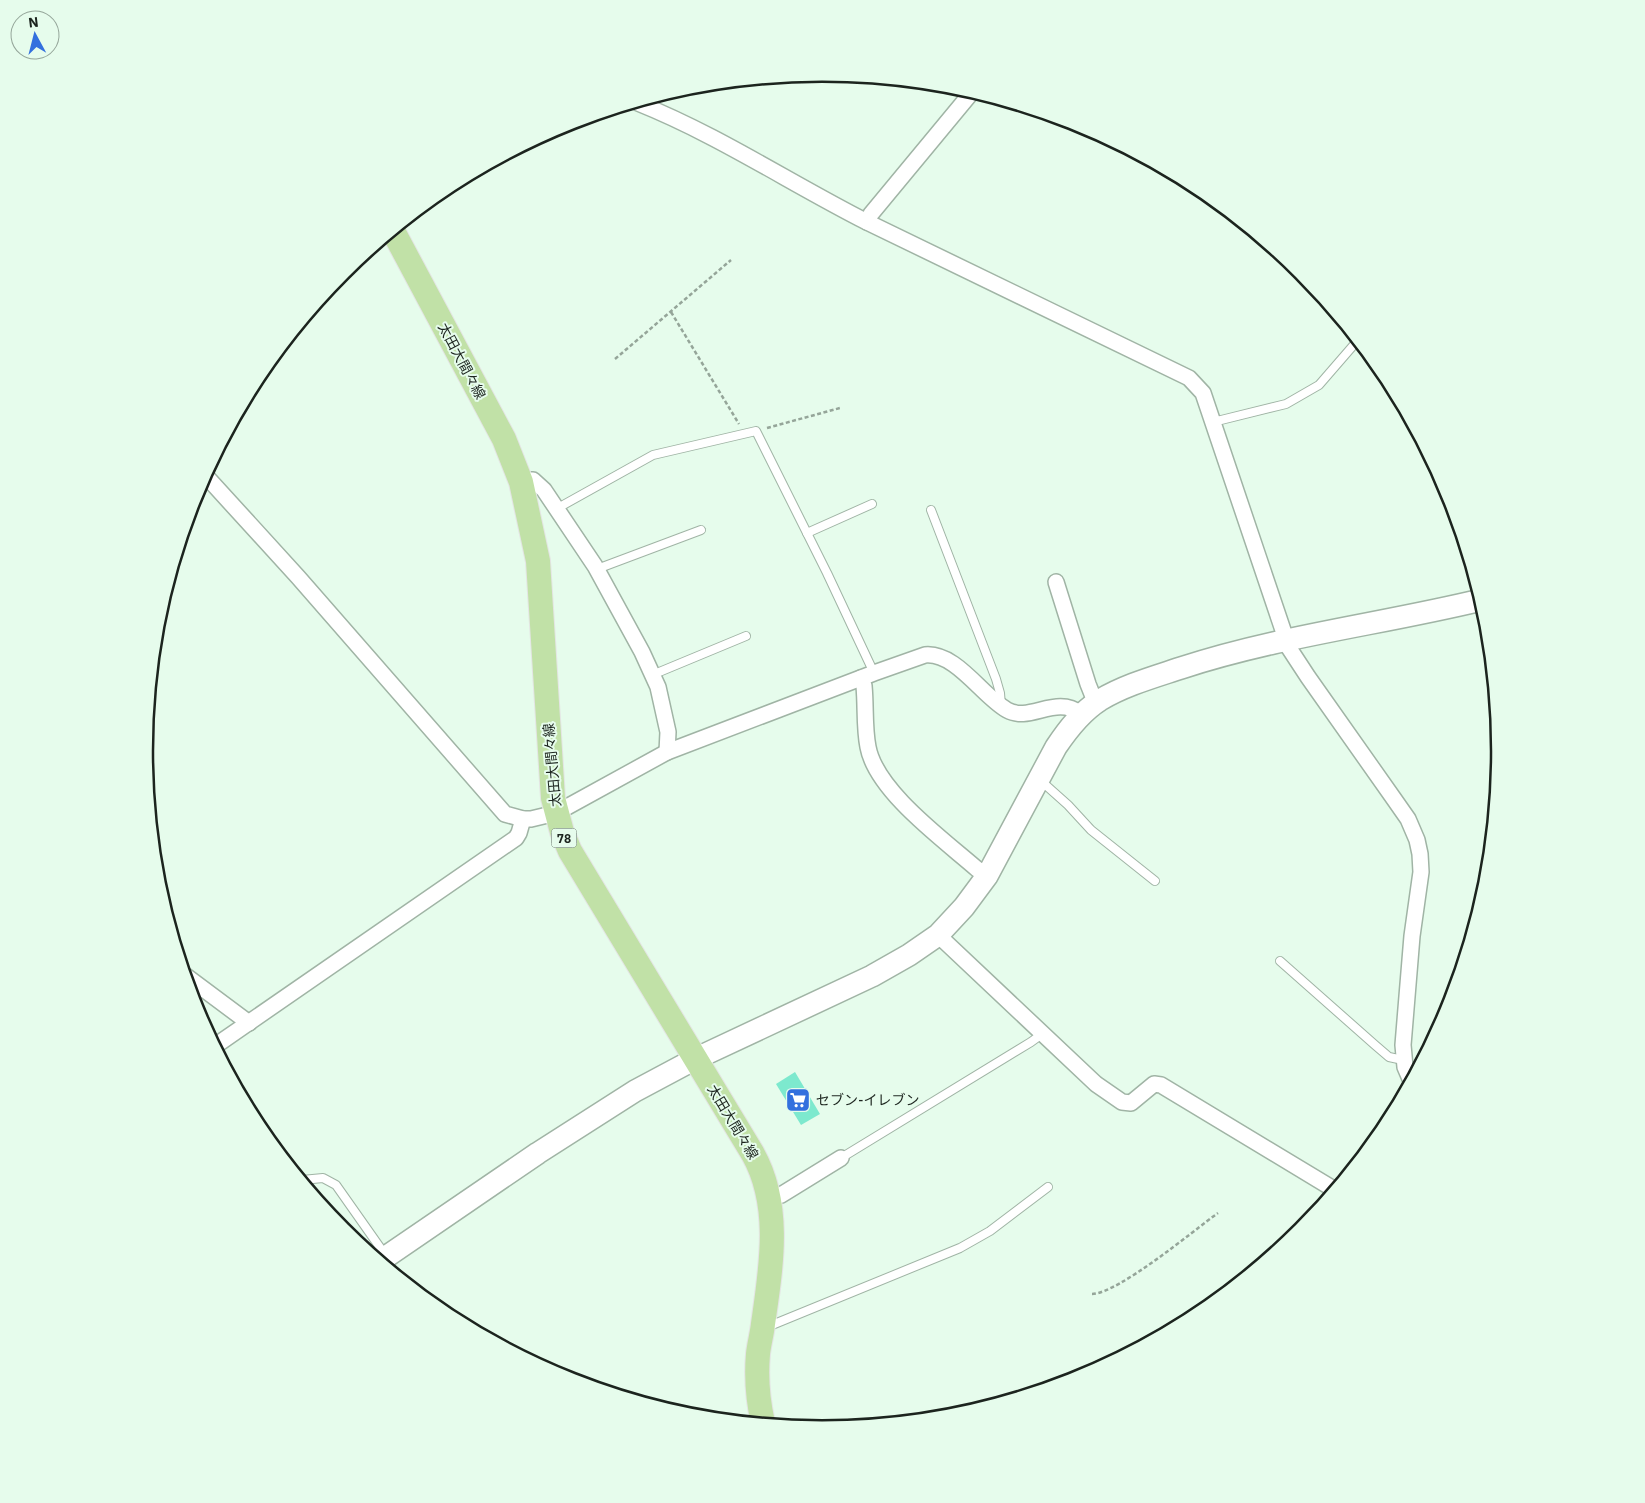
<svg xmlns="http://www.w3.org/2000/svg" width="1645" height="1503" viewBox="0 0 1645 1503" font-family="'IBM Plex Sans','Noto Sans JP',sans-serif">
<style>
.building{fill:#7de9ce}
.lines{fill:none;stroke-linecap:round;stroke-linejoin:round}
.lane-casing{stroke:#a0b4a5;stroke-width:10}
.street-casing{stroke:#a0b4a5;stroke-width:18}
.secondary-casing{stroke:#a0b4a5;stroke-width:24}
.primary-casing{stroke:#e4e5e4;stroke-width:26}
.path{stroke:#95a599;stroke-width:2.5;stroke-dasharray:4 2.5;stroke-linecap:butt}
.lane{stroke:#fff;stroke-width:8}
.street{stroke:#fff;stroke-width:15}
.secondary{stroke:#fff;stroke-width:21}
.primary{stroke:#c1e1a7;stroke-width:24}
.labels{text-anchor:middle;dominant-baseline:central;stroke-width:4;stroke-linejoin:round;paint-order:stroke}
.shield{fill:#e6fcec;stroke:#59655c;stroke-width:1}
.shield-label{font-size:12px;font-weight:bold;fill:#1c241e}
.street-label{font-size:14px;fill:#1c241e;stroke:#e6fcec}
.poi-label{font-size:14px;fill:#1c241e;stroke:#e6fcec;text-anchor:start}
.rim{fill:none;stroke:#1c241e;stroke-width:2.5}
</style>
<rect width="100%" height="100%" fill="#e6fcec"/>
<polygon class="building" points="795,1072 820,1114 801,1125 776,1084"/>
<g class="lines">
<defs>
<g id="lane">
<polyline points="1213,422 1286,404 1319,385 1358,340"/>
<polyline points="556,509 653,455 756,431 827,573 874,673"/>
<polyline points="931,510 996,679 1000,693 1001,706"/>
<polyline points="807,533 872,504"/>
<polyline points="597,569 701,530"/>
<polyline points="652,675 746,636"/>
<polyline points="1040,780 1068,805 1091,830 1155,881"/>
<polyline points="1280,961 1375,1045 1389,1057 1403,1060"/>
<polyline points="841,1158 1031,1042 1042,1034"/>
<polyline points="302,1180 323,1178 336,1185 386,1256"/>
<polyline points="767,1327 960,1248 990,1231 1048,1187"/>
</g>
<g id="street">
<path d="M638 103C718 135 790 183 867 222L1189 378 1203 393 1289 648 1308 677 1394 799 1408 819 1417 840 1420 854 1421 872 1412 936 1403 1045 1405 1067 1411 1081"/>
<polyline points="867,222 871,214 972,92"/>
<path d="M205 475 298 577 505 814 523 819H531L556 813 667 752 874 673 925 655C956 652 982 696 1007 710 1030 723 1056 694 1081 714"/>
<polyline points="521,482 533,480 544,490 595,566 642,652 658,687 668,732 667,752"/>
<polyline points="1056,582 1088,684 1092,694 1099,701"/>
<path d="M861 678 864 686C866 706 864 727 868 747 876 791 944 840 977 869L987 876"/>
<polyline points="938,935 1096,1084 1122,1102 1131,1103 1154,1084 1161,1085 1335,1190"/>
<polyline points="186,976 249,1023"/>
<polyline points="215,1046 516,838 519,833 523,819"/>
<polyline points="769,1197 781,1195 841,1158"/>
</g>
<path id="secondary" d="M380 1261 538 1153 635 1091 695 1059 872 976 909 955 938 935 964 907 987 876 1056 747C1068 729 1081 712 1100 700 1125 685 1154 677 1181 668 1279 636 1382 624 1481 600"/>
<path id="primary" d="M393 231 504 439 521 482 538 561 553 798 562 832 570 851 753 1154C782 1206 771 1268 763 1324 762 1334 759 1344 758 1354 756 1377 758 1401 763 1423"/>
</defs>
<use href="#lane" class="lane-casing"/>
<use href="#street" class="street-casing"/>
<use href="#secondary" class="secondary-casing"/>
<use href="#primary" class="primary-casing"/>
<g class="path">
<polyline points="671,312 739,424"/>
<polyline points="615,359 731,260"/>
<polyline points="767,428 840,408"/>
<path d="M1092 1294C1119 1293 1193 1231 1218 1213"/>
</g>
<use href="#lane" class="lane"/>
<use href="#street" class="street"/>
<use href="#secondary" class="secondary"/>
<use href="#primary" class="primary"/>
</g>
<defs>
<symbol id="supermarket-square" viewBox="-11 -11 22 22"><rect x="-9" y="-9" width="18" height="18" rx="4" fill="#3370de" stroke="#e6fcec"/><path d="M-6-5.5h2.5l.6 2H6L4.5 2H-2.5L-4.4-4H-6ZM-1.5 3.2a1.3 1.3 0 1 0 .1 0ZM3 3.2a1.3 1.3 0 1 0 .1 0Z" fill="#fff"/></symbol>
</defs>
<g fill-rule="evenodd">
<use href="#supermarket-square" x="784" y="1086" width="28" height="28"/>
</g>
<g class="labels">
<rect class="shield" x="551.5" y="828.5" width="25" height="19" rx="4"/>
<g class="shield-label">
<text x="564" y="838">78</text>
</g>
<g class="street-label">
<text transform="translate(462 361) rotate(62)">太田大間々線</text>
<text transform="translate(552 765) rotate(-95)">太田大間々線</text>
<text transform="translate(733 1122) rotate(59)">太田大間々線</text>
</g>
<g class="poi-label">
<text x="816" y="1100">セブン-イレブン</text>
</g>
</g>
<path d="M0 0H1645V1503H0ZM153 751a669 669 0 1 1 1338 0a669 669 0 1 1-1338 0Z" fill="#e6fcec" fill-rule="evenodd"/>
<path class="rim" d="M153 751a669 669 0 1 1 1338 0a669 669 0 1 1-1338 0Z"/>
<g transform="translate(35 35) rotate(353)"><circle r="24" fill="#e6fcec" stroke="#95a69a"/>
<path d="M0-4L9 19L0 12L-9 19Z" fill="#3370de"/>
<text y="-8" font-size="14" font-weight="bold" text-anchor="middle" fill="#1c241e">N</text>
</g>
</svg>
